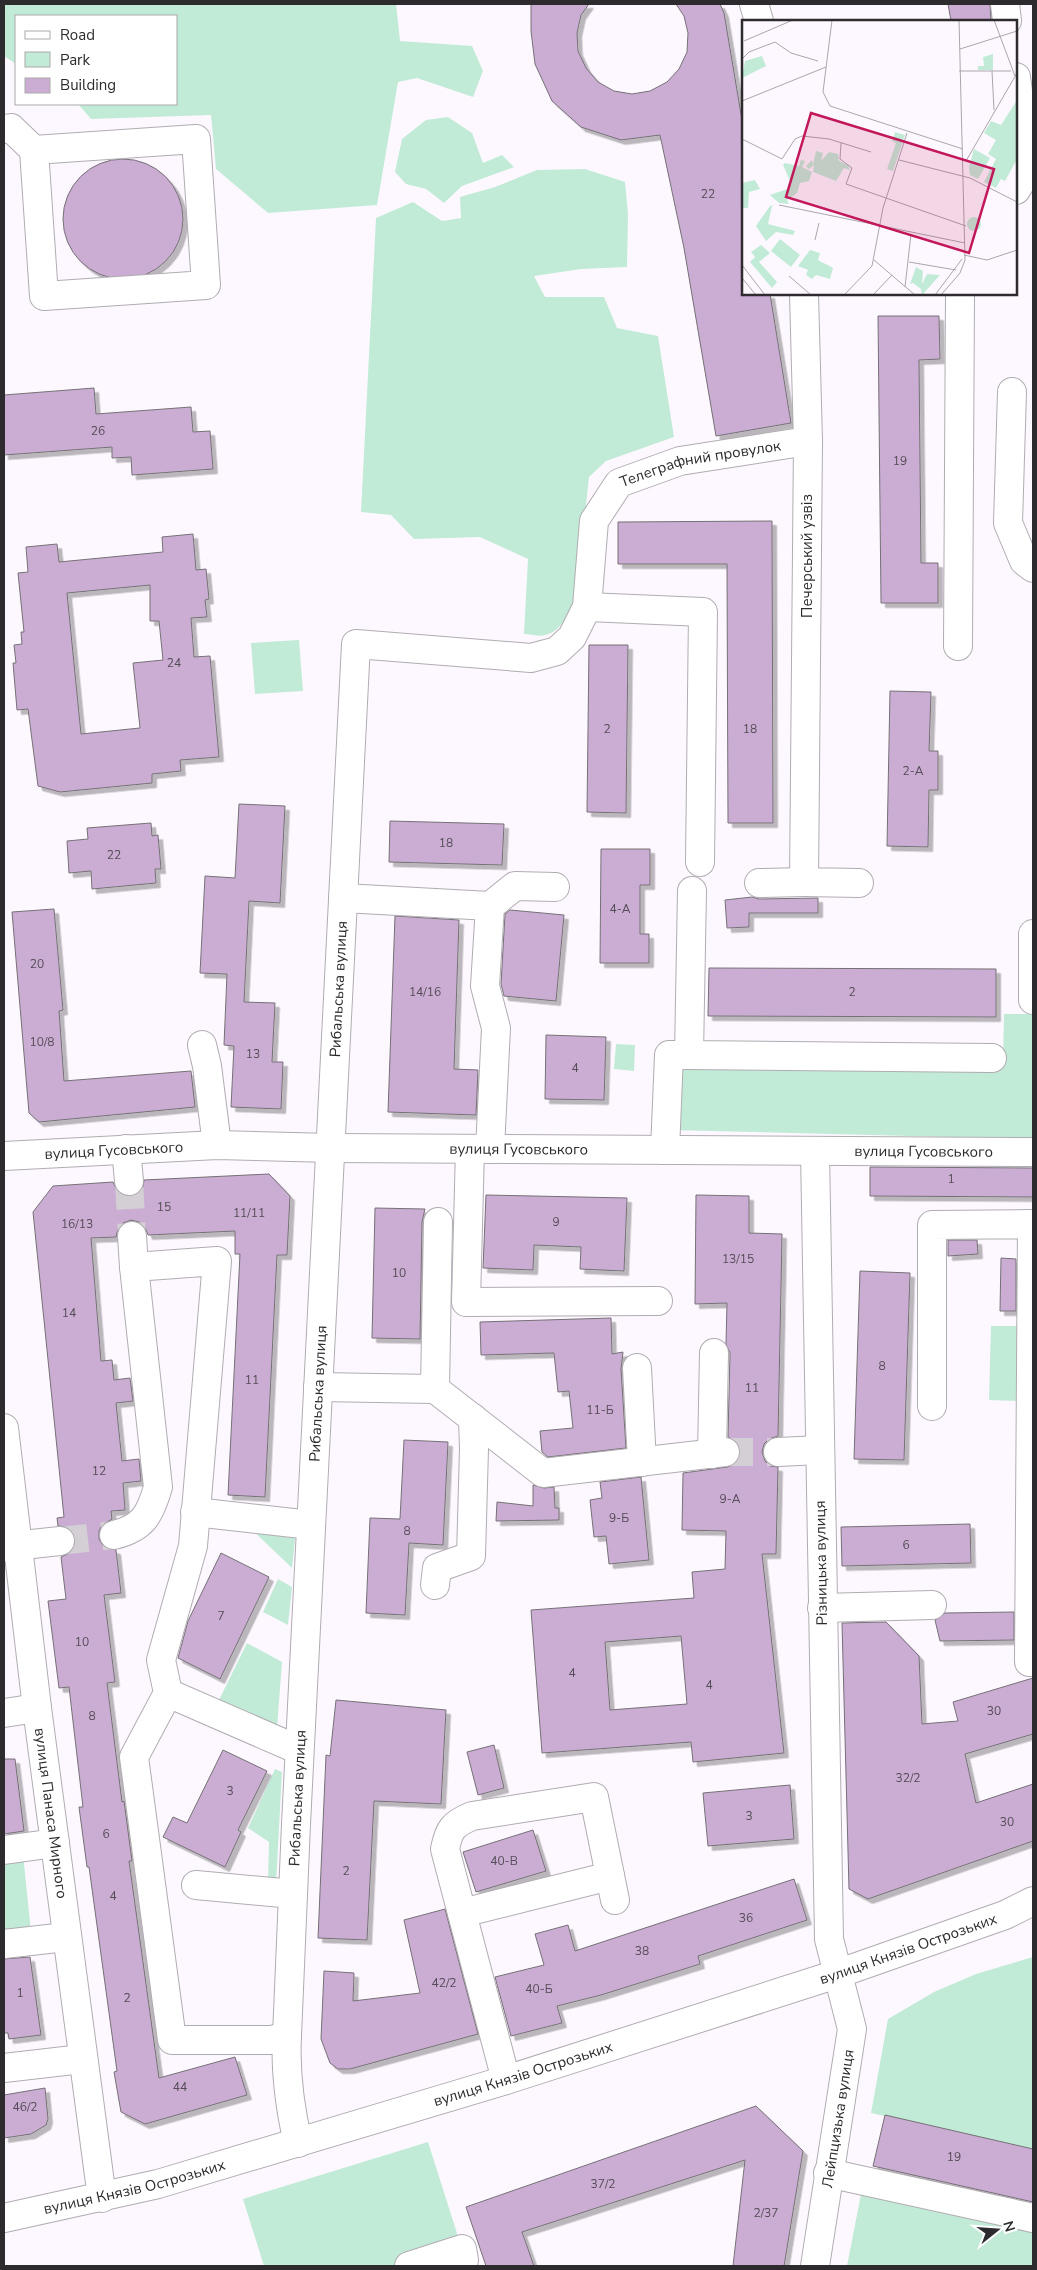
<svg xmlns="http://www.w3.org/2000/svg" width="1037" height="2270" viewBox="0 0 1037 2270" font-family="'Nunito Sans',sans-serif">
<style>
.green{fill:#c1ebd6}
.building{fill:#cbadd3;stroke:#757176;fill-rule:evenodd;filter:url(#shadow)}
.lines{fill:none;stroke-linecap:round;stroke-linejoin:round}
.minor-tunnel{stroke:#d3cfd5;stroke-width:28;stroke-dasharray:28 14;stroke-linecap:butt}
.minor-casing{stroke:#b1acb2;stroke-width:30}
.major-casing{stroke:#b1acb2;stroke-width:30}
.minor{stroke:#fff;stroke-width:28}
.major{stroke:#fff;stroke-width:28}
.labels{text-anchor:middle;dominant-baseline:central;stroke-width:4;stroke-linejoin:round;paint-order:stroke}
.number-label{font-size:12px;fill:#544c56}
.street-label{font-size:15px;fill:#2d2b2d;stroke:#fff}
.inset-road{fill:none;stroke:#aaa6ab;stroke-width:1}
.view{fill:#c2185b;fill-opacity:0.15;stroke:#c2185b;stroke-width:2.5}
.inset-edge{fill:none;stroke:#2d2b2d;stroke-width:2.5}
</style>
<defs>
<filter id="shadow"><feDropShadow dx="4.5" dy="4.5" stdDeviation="0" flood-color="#0004"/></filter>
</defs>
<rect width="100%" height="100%" fill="#fdf8ff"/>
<g class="green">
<polygon points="4,4 396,4 400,41 472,46 483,71 473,97 417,78 398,82 377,205 268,213 216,169 211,115 91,119 78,104 176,104 176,16 16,16 16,64 4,56"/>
<polygon points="448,117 472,133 483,163 502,155 514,167 462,186 444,203 426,189 406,184 395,172 402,139 426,120"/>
<path d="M585 169 625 182 628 214 627 267 581 269 534 276 545 297H604L617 328 658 336 674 437 606 461 589 477 576 599C570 612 561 632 545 635 539 637 530 634 524 634L528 559 480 537 414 539 391 515 361 512 376 218 413 202 442 221 461 218 460 197 495 187 537 170Z"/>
<polygon points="299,640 303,691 255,694 251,643"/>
<polygon points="1004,1014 1033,1014 1033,1139 668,1130 670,1058 1003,1060"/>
<polygon points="616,1044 635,1045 634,1071 614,1069"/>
<polygon points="991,1326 1024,1326 1022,1401 989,1400"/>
<polygon points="250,1528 296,1530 292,1568"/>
<polygon points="278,1579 292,1587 288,1625 263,1612"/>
<polygon points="247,1643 282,1662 277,1728 218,1702"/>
<polygon points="275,1769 282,1772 276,1884 268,1883 269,1842 248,1828"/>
<polygon points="23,1854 31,1932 4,1935 4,1856"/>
<polygon points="1033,1957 1033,2149 871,2113 888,2019 934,1992 976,1974"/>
<polygon points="428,2142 462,2249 409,2266 264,2266 243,2199"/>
<polygon points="862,2189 1033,2227 1033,2266 847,2266"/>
</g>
<g class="building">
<polygon points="531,4 589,4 581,15 577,33 578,51 586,68 598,82 614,91 632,94 650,91 667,82 679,69 687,52 688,33 684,16 676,4 720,4 724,13 743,126 743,294 770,294 791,423 716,436 684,248 660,135 621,140 581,127 552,101 535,64 531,31"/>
<polygon points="948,4 990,4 991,21 951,21"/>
<circle cx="123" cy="219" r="60"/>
<polygon points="878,316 939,316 940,359 919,360 921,563 938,563 938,603 881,603"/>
<polygon points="94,388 96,414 191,407 193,432 210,431 213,469 132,475 131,457 112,458 112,447 4,455 4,395"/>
<polygon points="772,521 773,823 728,823 727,564 618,564 618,522"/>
<path d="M193 534 196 570 206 569 209 599 205 600 207 617 191 618 194 657 210 656 219 757 180 760 181 771 152 774V783L60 792 38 786 28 709 17 710 13 663H16L14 645 22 644 21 632H24L18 573 28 572 26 547 57 544 59 562 163 552 162 537ZM150 585V621H159L163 660 133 663 140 728 81 734 67 593Z"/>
<polygon points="589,645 628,645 626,813 587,812"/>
<polygon points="890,691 931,692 929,751 938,751 938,790 929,790 928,847 887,846"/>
<polygon points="239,804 285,806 280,903 249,901 244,1002 275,1003 272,1062 283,1062 281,1109 231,1107 234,1046 224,1045 227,974 200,973 205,876 235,878"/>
<polygon points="390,821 504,824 502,865 389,862"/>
<polygon points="151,823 152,836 158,835 161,869 155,869 156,883 92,889 91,871 69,873 67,841 88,839 87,828"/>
<polygon points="601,849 650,849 650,885 640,885 640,934 649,934 649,963 600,963"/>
<polygon points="752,897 759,899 818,898 818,913 749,913 749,927 727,928 725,900"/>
<polygon points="54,909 63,1010 59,1011 64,1081 191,1071 195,1107 39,1122 29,1113 12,912"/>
<polygon points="510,910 564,915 556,1001 504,996 501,984 505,914"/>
<polygon points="395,916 459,920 454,1069 478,1070 476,1115 388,1112"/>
<polygon points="709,968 996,969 996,1017 708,1016"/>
<polygon points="546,1035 606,1037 604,1100 545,1099"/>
<polygon points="870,1167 1033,1168 1033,1197 870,1196"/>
<polygon points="269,1174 290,1196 287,1255 277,1255 265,1497 228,1495 240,1254 235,1254 235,1231 148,1235 145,1227 139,1222 131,1220 123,1223 118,1229 116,1237 91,1238 101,1361 112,1360 114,1380 130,1378 133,1401 116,1403 122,1461 139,1459 141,1481 123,1483 125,1510 111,1511 112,1519 102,1525 99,1531 99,1539 104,1547 116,1550 121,1593 104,1595 115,1682 107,1683 122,1802 124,1801 132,1861 129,1861 159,2078 235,2057 247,2095 145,2124 121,2112 114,2072 117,2071 89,1867 87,1867 79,1807 83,1807 69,1687 59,1688 48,1601 66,1599 61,1557 70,1553 74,1548 76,1540 72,1531 66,1527 58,1526 57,1518 64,1517 33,1212 53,1186 113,1182 117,1190 123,1195 130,1197 138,1193 143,1187 144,1180"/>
<polygon points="486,1195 627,1198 624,1271 580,1269 581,1247 534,1245 533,1270 483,1268"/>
<path d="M696 1195 749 1196V1233L782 1234 778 1436 769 1439 764 1444 762 1452 765 1461 770 1466 778 1467 776 1554H762L784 1753 693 1762 691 1742 542 1753 531 1610 694 1598 692 1572 725 1569 726 1531 682 1530 683 1473 727 1467 735 1464 739 1458 741 1451 737 1442 728 1437 730 1353 726 1344 727 1303 695 1304ZM681 1636 687 1704 610 1710 605 1642Z"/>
<polygon points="375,1208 425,1209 422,1222 420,1339 372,1338"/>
<polygon points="948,1240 977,1240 978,1254 948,1256"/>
<polygon points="1001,1258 1016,1259 1016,1311 1000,1311"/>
<polygon points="860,1271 910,1273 904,1460 854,1459"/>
<polygon points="611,1318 612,1354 623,1352 621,1369 626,1448 548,1457 542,1452 540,1431 573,1428 569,1391 558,1392 554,1353 481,1355 480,1322"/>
<polygon points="404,1440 448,1442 443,1545 409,1543 405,1615 366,1613 370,1518 400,1519"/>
<polygon points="641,1477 649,1560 609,1564 606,1536 594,1537 590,1500 602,1498 600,1482"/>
<polygon points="533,1485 544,1488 554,1487 555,1508 559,1508 559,1520 496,1521 497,1502 533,1506"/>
<polygon points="970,1524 971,1563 842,1566 841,1527"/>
<polygon points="221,1553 269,1577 220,1679 178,1658 188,1621"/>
<polygon points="1014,1612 1014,1640 940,1641 935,1620 945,1613"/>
<polygon points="886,1622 919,1656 922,1724 958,1721 953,1702 1033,1678 1033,1734 965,1754 976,1803 1033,1784 1033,1841 868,1899 849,1889 842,1623"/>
<polygon points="336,1700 446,1710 441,1804 374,1801 367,1940 318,1938 326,1755 330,1756"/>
<polygon points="494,1745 504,1788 478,1795 467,1752"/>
<polygon points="223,1750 267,1771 238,1830 241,1832 225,1867 163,1837 173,1817 187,1823"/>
<polygon points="4,1759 15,1759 24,1831 4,1834"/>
<polygon points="790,1785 794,1839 708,1846 703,1793"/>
<polygon points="533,1830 546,1871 476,1892 463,1852"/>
<polygon points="794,1879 807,1920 698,1956 700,1964 601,1995 557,2006 562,2023 511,2036 495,1977 544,1965 535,1934 568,1925 575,1951"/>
<polygon points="445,1909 478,2034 350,2069 338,2069 330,2063 321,2039 324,1971 354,1973 353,2001 420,1993 404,1920"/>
<polygon points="30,1957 41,2035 9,2039 8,2033 4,2033 4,1959"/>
<polygon points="45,2088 48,2119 46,2125 31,2134 4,2138 4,2095"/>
<polygon points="756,2106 803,2151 784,2266 733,2266 745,2160 522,2232 534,2266 486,2266 466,2207"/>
<polygon points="885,2115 1033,2149 1033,2202 873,2166"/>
</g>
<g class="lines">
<g class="minor-tunnel">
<polyline points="129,1181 132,1236"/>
<polyline points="725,1452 778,1452"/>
<polyline points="60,1541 114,1535"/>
</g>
<defs>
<g id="minor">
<polyline points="754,4 759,21"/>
<polyline points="1005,4 1007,21"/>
<polyline points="1016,77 1029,169 1016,190"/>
<polyline points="4,129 11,128 34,150"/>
<polygon points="196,139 206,285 44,296 34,150"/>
<polyline points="804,294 808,441 804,882 859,883"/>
<polyline points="1012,392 1008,523 1024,561 1033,568"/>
<polyline points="587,607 703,612 700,862"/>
<polyline points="958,646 960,294"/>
<polyline points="759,883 804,882"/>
<polyline points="692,891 689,1055 992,1058"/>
<polyline points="343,898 490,906 485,986 496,1028 490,1149"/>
<polyline points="490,906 515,886 555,887"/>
<polyline points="1033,934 1033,1000"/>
<polyline points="202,1045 207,1066 217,1145"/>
<polyline points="126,1149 129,1181"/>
<polyline points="470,1149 466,1302 658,1301"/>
<polyline points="665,1150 669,1055 689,1055"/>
<path id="s1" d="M4 1156 217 1145 331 1148 1033 1152"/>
<polyline points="132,1236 134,1267"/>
<polyline points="637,1368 642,1462"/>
<polyline points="318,1387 435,1389 438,1222"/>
<polyline points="435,1389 543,1473 725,1452"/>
<polyline points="932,1406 932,1225 1032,1224 1029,1662 1033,1662"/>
<path id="s2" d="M4 1428 37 1708 102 2198"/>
<polyline points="778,1452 820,1450"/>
<polyline points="712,1454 714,1353"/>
<polyline points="195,1512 311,1525"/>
<path d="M114 1535C143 1528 150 1515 158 1487L134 1267 217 1261 193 1546 161 1660 168 1693 134 1757 172 2040H271L287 2036"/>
<polyline points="4,1547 60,1541"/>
<polyline points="435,1585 437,1568 471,1556 474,1449 473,1418"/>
<polyline points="822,1608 932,1605"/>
<polyline points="168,1693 299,1750"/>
<polyline points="4,1713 37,1708"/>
<polyline points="4,1850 55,1843"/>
<polyline points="196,1885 293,1894"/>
<polyline points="462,1913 610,1876"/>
<polyline points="4,1944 66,1937"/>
<polyline points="4,2068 82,2059"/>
<path d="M506 2080 445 1849C449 1829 453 1824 472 1816L594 1797 615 1900"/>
<path id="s3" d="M298 2143C290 2108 285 2072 287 2036L296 1824 356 644 531 658 557 651 572 637 587 607 594 521 619 483 680 461 808 441"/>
<polyline points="828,2173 1033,2218"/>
<polyline points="409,2266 462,2249 464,2260"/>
<path id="s4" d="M815 2266 852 2029 829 1939 815 1151"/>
</g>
<g id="major">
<path id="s5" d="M4 2218 158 2184 506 2080 837 1974 1005 1915 1033 1901"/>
</g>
</defs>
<use href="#minor" class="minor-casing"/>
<use href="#major" class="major-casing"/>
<use href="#minor" class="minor"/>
<use href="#major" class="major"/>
</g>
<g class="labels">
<g class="number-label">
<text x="708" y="194">22</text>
<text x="98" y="431">26</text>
<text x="900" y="461">19</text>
<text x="174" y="663">24</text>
<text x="607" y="729">2</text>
<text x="750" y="729">18</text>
<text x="913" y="771">2-А</text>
<text x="446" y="843">18</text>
<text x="114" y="855">22</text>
<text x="620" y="909">4-А</text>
<text x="37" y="964">20</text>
<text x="425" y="992">14/16</text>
<text x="852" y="992">2</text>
<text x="42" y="1042">10/8</text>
<text x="253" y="1054">13</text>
<text x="575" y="1068">4</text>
<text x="951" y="1179">1</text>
<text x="164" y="1207">15</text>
<text x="249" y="1213">11/11</text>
<text x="556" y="1222">9</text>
<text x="77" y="1224">16/13</text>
<text x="738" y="1259">13/15</text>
<text x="399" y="1273">10</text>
<text x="69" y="1313">14</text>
<text x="882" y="1366">8</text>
<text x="252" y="1380">11</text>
<text x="752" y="1388">11</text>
<text x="600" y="1410">11-Б</text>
<text x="99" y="1471">12</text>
<text x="730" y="1499">9-А</text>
<text x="619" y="1518">9-Б</text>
<text x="407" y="1531">8</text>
<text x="906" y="1545">6</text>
<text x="221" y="1616">7</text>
<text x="82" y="1642">10</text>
<text x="572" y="1673">4</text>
<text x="709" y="1685">4</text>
<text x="994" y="1711">30</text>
<text x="92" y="1716">8</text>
<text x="908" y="1778">32/2</text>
<text x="230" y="1791">3</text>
<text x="749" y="1816">3</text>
<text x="1007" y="1822">30</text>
<text x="106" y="1834">6</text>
<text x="504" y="1861">40-В</text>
<text x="346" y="1871">2</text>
<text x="113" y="1896">4</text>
<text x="746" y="1918">36</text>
<text x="642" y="1951">38</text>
<text x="444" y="1983">42/2</text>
<text x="539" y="1989">40-Б</text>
<text x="20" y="1993">1</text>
<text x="127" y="1998">2</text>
<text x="180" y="2087">44</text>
<text x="25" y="2107">46/2</text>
<text x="954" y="2157">19</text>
<text x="603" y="2184">37/2</text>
<text x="766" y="2213">2/37</text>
</g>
<g class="street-label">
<text stroke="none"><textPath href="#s3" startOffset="1974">Телеграфний провулок</textPath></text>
<text transform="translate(807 556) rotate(-90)">Печерський узвіз</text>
<text stroke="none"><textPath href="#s3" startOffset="1156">Рибальська вулиця</textPath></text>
<text stroke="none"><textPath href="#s1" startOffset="515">вулиця Гусовського</textPath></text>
<text stroke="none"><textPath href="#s1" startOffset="110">вулиця Гусовського</textPath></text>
<text stroke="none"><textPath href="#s1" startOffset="920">вулиця Гусовського</textPath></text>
<text stroke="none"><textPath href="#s3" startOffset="751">Рибальська вулиця</textPath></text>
<text transform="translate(821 1563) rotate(-91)">Різницька вулиця</text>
<text stroke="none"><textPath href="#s3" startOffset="346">Рибальська вулиця</textPath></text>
<text stroke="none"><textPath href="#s2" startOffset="388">вулиця Панаса Мирного</textPath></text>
<text stroke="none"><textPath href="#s5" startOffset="944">вулиця Князів Острозьких</textPath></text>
<text stroke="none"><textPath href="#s5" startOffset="539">вулиця Князів Острозьких</textPath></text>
<text stroke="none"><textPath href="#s4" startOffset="149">Лейпцизька вулиця</textPath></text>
<text stroke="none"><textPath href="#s5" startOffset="134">вулиця Князів Острозьких</textPath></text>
</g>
</g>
<g transform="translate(742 20)">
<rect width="275" height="275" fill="#fdf8ff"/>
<path d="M251 34V50H236V46H242L241 37ZM20 36 24 46 0 58 3 41ZM275 80V139L263 161 259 159 254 168 242 162 254 139 246 134 254 120 242 113 249 101 259 105ZM153 112 163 115 151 151 145 149 154 123 150 121ZM232 129 248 138 236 159 228 155 227 147ZM74 131 81 133 79 141 87 132 96 134 97 141 106 145 108 150 102 148 94 161 71 152 72 145 67 149 64 146 70 140 71 145ZM59 140 63 141 60 147 70 152 67 161 58 163 55 173 45 180 47 184 37 183 28 175 45 169 48 161 41 145 43 143 57 146ZM13 160 18 169 7 172 6 188H0V163ZM35 184 30 186 26 204 53 211 51 215 34 212 24 221 14 206 28 186ZM225 204a7 7 0 1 1 14 0a7 7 0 1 1-14 0ZM38 219 58 235 49 247 29 231ZM19 225 28 233 17 242 35 262 30 268 8 242 13 237 9 232ZM68 230 78 233 76 240 91 248 88 259 74 255 70 259 64 255 66 250 56 246ZM174 247 181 251 180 264 185 254 198 255 180 275 179 269 171 263 168 264Z" fill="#c1ebd6"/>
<path class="inset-road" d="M90 0 81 72 88 86 221 129M252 0 273 56M2 21 51 0M218 29 275 11M0 39 7 32 33 22 49 33 76 41M217 51H269M250 51 252 90M0 81 84 47M0 119 40 139 53 119 60 116 87 119 129 132M99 123 98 139 110 148 104 164 224 206M157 140 228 158 275 182M224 141 275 53M37 185 223 223M73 220 77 203M222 235 245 240 275 230M132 240 173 275M167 242 214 250M0 245 23 275M47 256 69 275M0 258 14 275M163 267 169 214M102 275 130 246 141 188 165 113M131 275 150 255M193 275 220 239M199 275 218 253 223 240 217 0"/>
<path class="view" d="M69 93 252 149 227 233 44 177Z"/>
<rect width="275" height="275" class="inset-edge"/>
</g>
<rect width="1037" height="2270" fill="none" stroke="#2d2b2d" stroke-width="10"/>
<rect x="15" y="15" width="162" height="90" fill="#ffffff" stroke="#abaaab"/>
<rect x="25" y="31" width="25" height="8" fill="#ffffff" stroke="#abaaab"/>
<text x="60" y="40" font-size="15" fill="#2d2b2d">Road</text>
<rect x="25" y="52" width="25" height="15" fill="#c1ebd6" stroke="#abaaab"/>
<text x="60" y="65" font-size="15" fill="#2d2b2d">Park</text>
<rect x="25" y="78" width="25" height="15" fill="#cbadd3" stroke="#abaaab"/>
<text x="60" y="90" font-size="15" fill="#2d2b2d">Building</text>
<g transform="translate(997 2230) rotate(73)" stroke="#ffffff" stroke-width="4" paint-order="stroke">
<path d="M0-4L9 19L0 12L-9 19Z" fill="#2d2b2d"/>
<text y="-8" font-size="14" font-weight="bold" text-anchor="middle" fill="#2d2b2d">N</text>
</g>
</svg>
